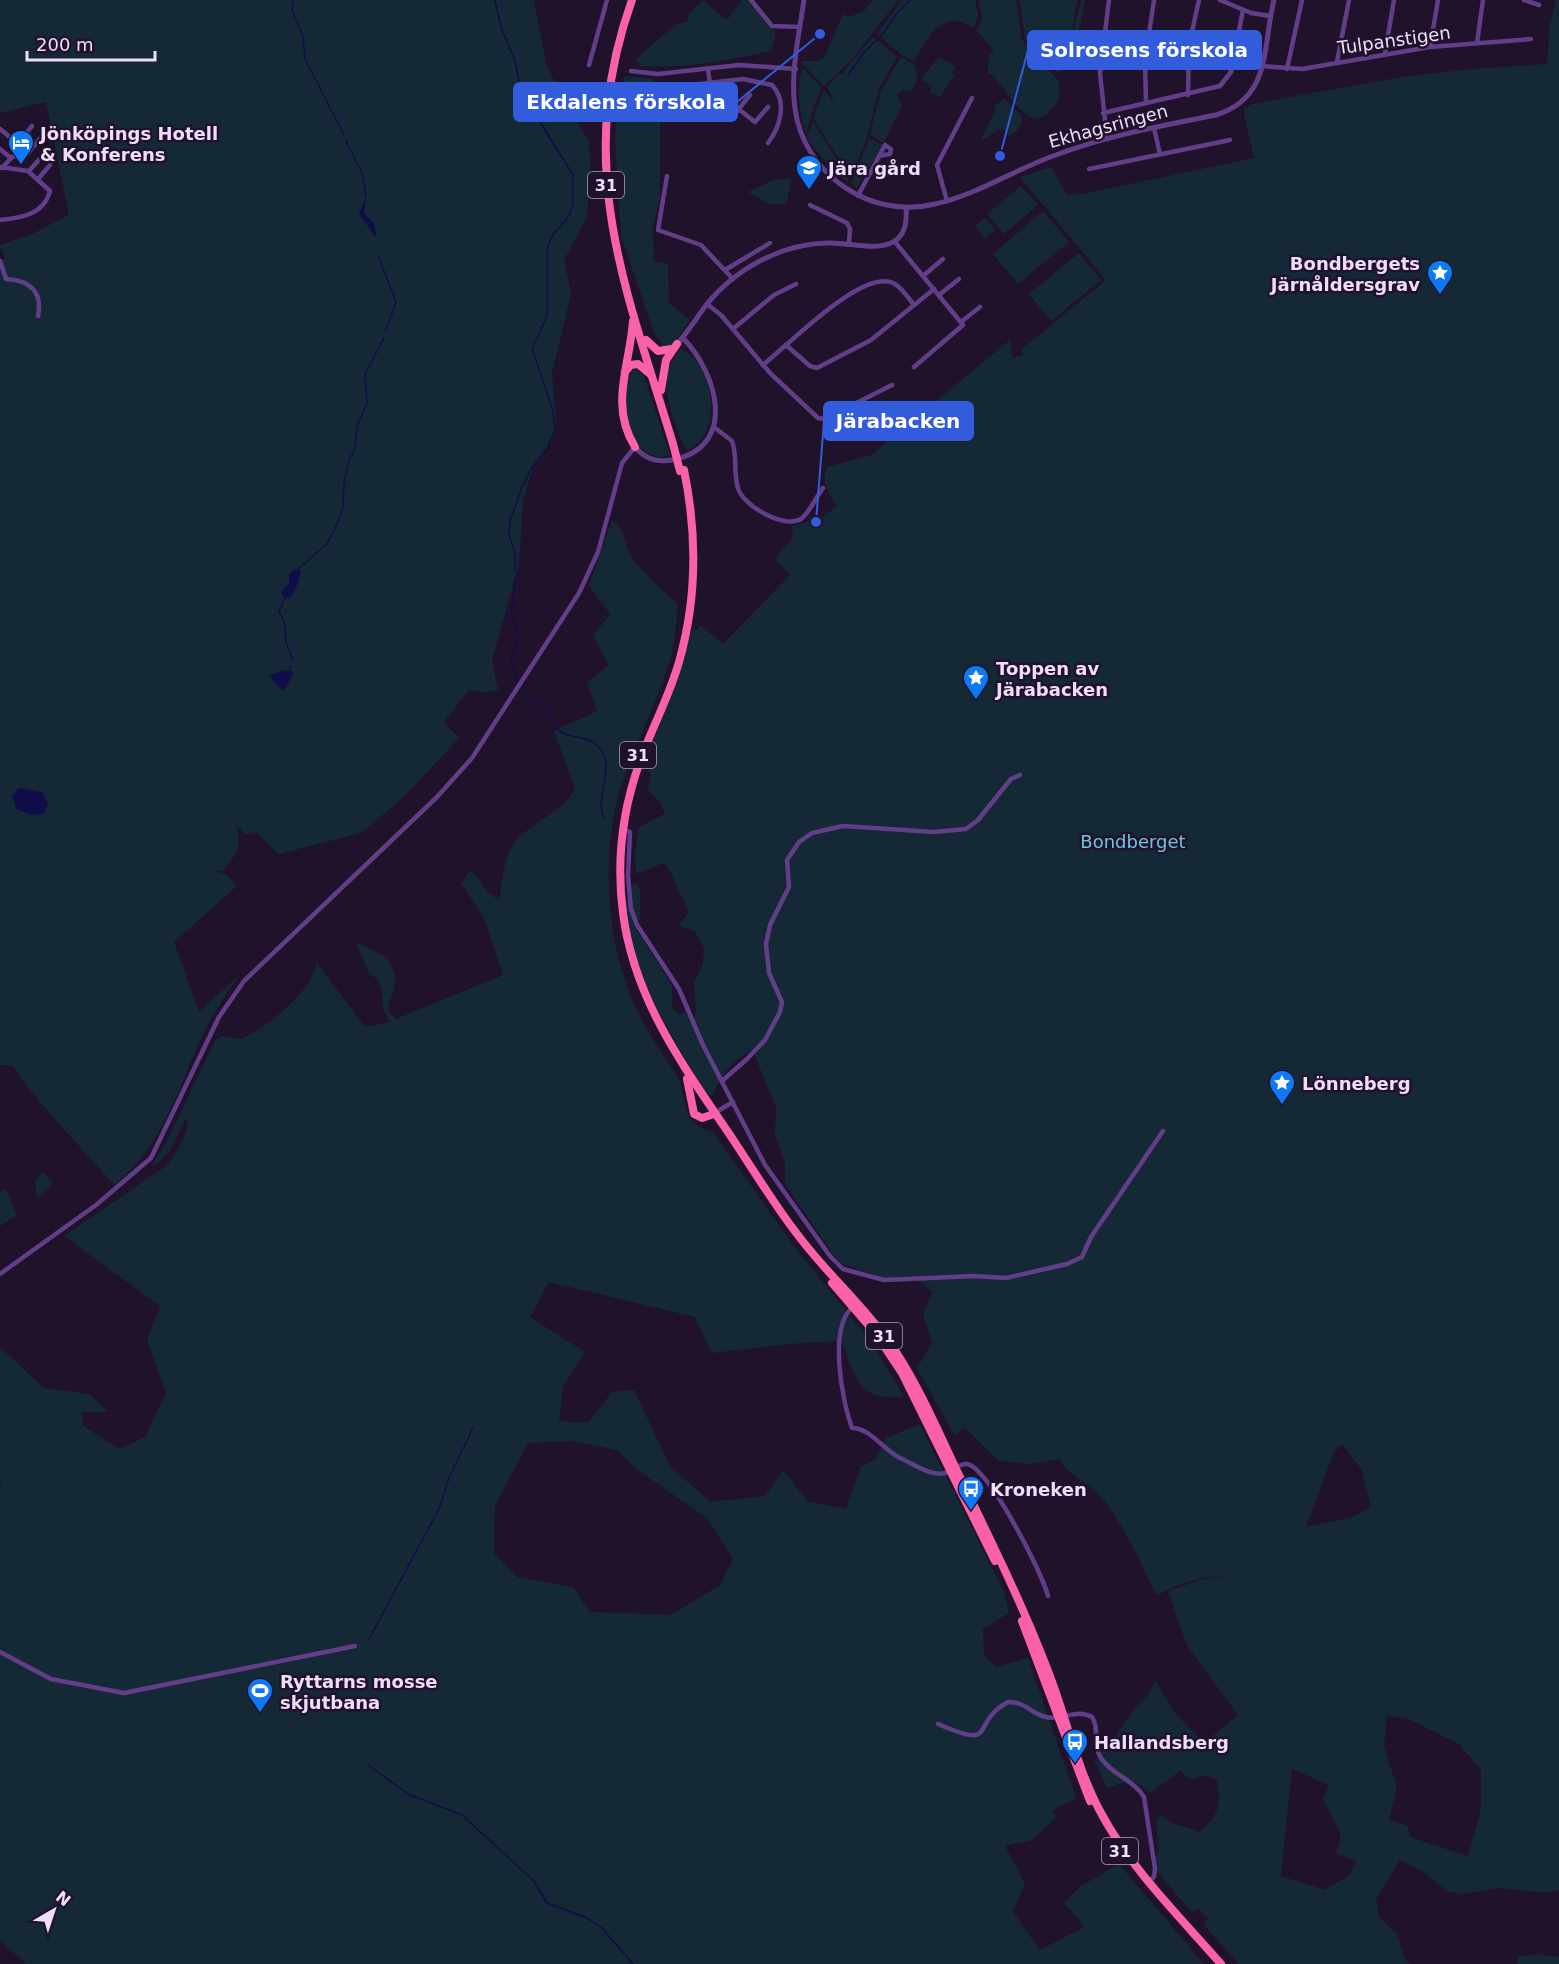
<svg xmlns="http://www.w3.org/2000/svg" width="1559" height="1964" viewBox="0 0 1559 1964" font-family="'DejaVu Sans',sans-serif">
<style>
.green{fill:#152835;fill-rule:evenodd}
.water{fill:#110d49}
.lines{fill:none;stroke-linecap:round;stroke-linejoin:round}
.stream{stroke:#110d49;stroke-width:1.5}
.minor{stroke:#623e88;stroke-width:4.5}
.tertiary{stroke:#623e88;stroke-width:5}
.trunk{stroke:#fa61a8;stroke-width:8}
.trunk-bridge{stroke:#fa61a8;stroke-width:8}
.labels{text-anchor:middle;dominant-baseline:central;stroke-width:5;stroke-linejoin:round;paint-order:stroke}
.shield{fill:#21122b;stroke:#b1a0bf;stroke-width:1.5}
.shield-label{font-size:16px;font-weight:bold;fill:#efddfe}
.street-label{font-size:18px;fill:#efddfe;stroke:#21122b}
.poi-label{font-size:18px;font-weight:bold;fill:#efddfe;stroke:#21122b;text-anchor:start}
.park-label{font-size:18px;fill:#69c7de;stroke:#21122b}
.leader{fill:none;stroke:#325cdc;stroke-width:2}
.callout-dot{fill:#325cdc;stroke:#21122b;stroke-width:2}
.callout{fill:#325cdc;stroke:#325cdc;stroke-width:2}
.callout-label{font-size:20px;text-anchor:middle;font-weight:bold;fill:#fff}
</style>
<rect width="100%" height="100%" fill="#21122b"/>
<g class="green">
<path d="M0 0H534L546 63 562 98 589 141 591 174 586 219 564 260 571 294 552 373 556 421 553 439 533 467 523 500 519 563 492 660 498 690 485 693 469 690 444 722 459 738 405 796 361 833 279 854 256 832 245 834 236 825C243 847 237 854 222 871H214L226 874 237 886 174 942 199 1012 239 975C229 991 218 1006 209 1022 180 1079 167 1144 114 1185 80 1145 41 1108 12 1065H0V259H5L0 245 32 234 69 215 46 102 0 113Z"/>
<path d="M703 0 727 20 742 0H749L776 34 771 51C728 61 684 69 640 66L636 59 676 24 687 22 689 13Z"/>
<polygon points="873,0 898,0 852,60 824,86 800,61 818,61 825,56 843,14 848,17 863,12"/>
<path d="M902 0H975L978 14 974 28C970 26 966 23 961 22 937 15 923 46 914 61L903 56 877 34Z"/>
<path d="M978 0H1016L1022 40 1058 80 1060 97C1029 154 1005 77 988 73L989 55 994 51 977 31 982 17Z"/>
<path d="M1020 0H1078C1071 24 1073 51 1059 73L1036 54 1025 39Z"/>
<polygon points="1081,0 1085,0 1074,57 1071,56 1075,24"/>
<path d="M1556 0H1559V1890L1546 1893 1500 1888 1461 1894 1448 1892 1425 1873 1400 1860 1376 1899 1379 1917 1397 1934 1405 1960 1411 1964H1239L1204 1925 1208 1918 1198 1908 1193 1912 1187 1907 1152 1865 1159 1850 1156 1822 1161 1815C1171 1826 1186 1825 1199 1832 1218 1818 1223 1802 1216 1779L1204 1775 1191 1780 1180 1771 1150 1793C1136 1778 1124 1781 1107 1788L1094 1760C1109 1744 1122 1728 1133 1711 1142 1698 1149 1699 1155 1680L1174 1712 1204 1743 1238 1715 1187 1646 1168 1591 1203 1579 1231 1575C1203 1577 1180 1581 1157 1596 1140 1563 1125 1525 1100 1496 1088 1482 1068 1477 1060 1459L1030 1464 999 1461 968 1431 963 1428 955 1436 917 1368 932 1343 923 1314 932 1292 922 1282 884 1278 842 1264 831 1251 785 1184V1164L775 1134 776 1107 754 1054 755 1048C734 1061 720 1073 713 1096L708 1095C682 1056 616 947 627 899 629 894 632 888 634 882L640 889V919L634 926 672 985V1007L679 1015 685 1012 694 1019 696 1012 694 983 703 964 704 948 695 931 678 926 689 912 668 867 663 863 636 874 635 853 639 827 665 814 661 803 648 790 651 776 646 764 693 627 697 631 700 625 723 644 790 575 777 562 776 557 793 538 792 526 805 523 812 516 815 523 837 506C829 494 820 482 827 467L871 455 1010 340 1013 358 1023 355 1022 349 1106 280 1020 177 1051 167 1067 195 1082 194 1254 158 1243 110 1252 104 1407 76 1484 68 1547 64 1550 24ZM1342 1444 1362 1470 1371 1507 1352 1517 1306 1527 1333 1454ZM1387 1716 1407 1718 1460 1745 1481 1770V1809L1468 1856 1410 1837 1408 1826 1389 1820 1397 1788 1384 1746ZM1292 1769 1329 1785 1323 1799 1341 1835 1336 1853 1356 1861 1350 1875 1324 1890 1281 1876Z"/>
<polygon points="873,37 897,57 879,88 866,141 850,178 813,117 824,91 835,102 827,87 839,74 845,74 844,71"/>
<polygon points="901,57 915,65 918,79 911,91 903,90 897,94 902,106 883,143 870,134 881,91"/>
<polygon points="939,57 956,66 952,73 954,75 940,97 930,92 932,87 921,79"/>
<path d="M803 68 822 88 815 103 806 134C800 116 795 85 803 68Z"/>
<polygon points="625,76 653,79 660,107 660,198 653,227 654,261 668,264 669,303 690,320 671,346 664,347 654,333 621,236 615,139 619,97"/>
<path d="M1004 99 1022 116C1023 124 1017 133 1009 136L1004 130 999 129 980 142 996 109 994 106Z"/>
<polygon points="813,121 848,179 849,183 831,169 809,141 807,137"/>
<polygon points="869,139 883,145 857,188 851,183"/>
<polygon points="792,178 786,204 771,205 748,192 773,180"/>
<polygon points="1021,186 1038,205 1004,234 987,214"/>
<polygon points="1043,211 1069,242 1018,284 993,254"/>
<polygon points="985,218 995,230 985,238 975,226"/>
<polygon points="1079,253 1101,280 1051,321 1029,294"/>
<path d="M681 349C714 364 725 434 688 450L684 447C673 416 653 375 681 349Z"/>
<path d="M636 369 644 376 670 455C630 471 610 383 636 369Z"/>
<path d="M612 520C627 530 623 546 634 560 647 577 662 590 678 604 676 623 675 645 669 663 656 705 635 744 621 786 600 855 606 944 637 1010 647 1032 661 1052 675 1072 691 1096 675 1122 713 1132L793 1245 872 1343 904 1397C859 1401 855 1378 842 1341L789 1344 712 1353 695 1317 549 1282 530 1317 585 1352 563 1386 559 1421 588 1423 612 1392 634 1390 670 1466 710 1502 765 1496 783 1470 807 1501 846 1509 861 1466 875 1460 886 1438 920 1424 1005 1594 1009 1613 983 1629 984 1655 996 1667 1028 1658 1076 1798 1052 1811 1056 1818 1032 1840 1005 1846 1025 1884 1013 1912 1040 1950 1084 1927 1064 1902 1081 1886 1119 1864 1204 1964H26L0 1940V1487H2L0 1483V1347L44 1388 89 1394 108 1412H83L82 1425 119 1449 145 1437 166 1393 147 1340 160 1306 64 1236 166 1166C175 1155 192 1131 186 1118L170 1151 155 1166 152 1164 166 1143 216 1039 222 1036 240 1039C265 1030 315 989 316 962L365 1027 390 1022 383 1008 382 989 377 979 369 973 356 942C374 951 398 958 395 983 394 992 389 1001 388 1011L396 1019 503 975 484 918 461 883 471 870 489 893 499 900C502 885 503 864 510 850 524 823 561 816 575 789L554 731 597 711 587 682 609 665 593 636 610 614 589 586ZM573 1441 617 1450 635 1468 708 1519 733 1559 720 1585 671 1615 590 1612 573 1587 517 1577 494 1553 495 1506 528 1443Z"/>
<polygon points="43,1172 53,1183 37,1198 35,1182"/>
<polygon points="6,1189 17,1215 0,1226 0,1193"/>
<polygon points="1538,1954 1559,1957 1559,1964 1517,1964 1519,1956"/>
</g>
<g class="water">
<polygon points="366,197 364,213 374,224 377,236 375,236 359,214"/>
<polygon points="294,569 301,571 298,583 291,597 285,598 281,592 289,583 289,575"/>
<polygon points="284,670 292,671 293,675 283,691 269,676"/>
<polygon points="19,788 42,792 48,803 44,814 30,815 16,808 12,796"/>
</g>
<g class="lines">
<g class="stream">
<polyline points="293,0 292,11 303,36 305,59 344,135"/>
<polyline points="495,0 501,27 515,61 521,90 532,100 540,122 573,175 573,206 567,219 553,234 547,248 547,316 532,349 553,411 555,429 547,449 531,469 521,490 510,521 509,534 515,553 515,571"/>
<polyline points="881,36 897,13 910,0"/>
<polyline points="848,75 865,51 877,40"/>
<polyline points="346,141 362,173 366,196"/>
<polyline points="379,258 396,302 386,330"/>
<polyline points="298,569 327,544 337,524 343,507 344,483 349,460 354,451 358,424 367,403 365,374 384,338"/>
<path d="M515 580 511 614 518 639C510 655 509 665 518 682"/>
<polyline points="285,598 279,611 285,624 286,642 293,660"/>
<polyline points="289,670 291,666"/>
<path d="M522 690C529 700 540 702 547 711 553 719 554 728 563 733 574 739 590 736 598 746 618 767 593 796 604 818"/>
<polyline points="369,1639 439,1509 449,1478 473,1428"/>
<polyline points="368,1765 408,1794 462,1815 534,1881 547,1903 587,1918 602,1928 633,1964"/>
</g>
<g class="minor">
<polyline points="751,0 772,26 800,27"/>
<polyline points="1220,0 1251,13 1270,16"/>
<polyline points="1524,0 1539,5"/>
<polyline points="1477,43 1483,0"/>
<polyline points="1430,47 1438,0"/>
<polyline points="1385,53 1394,0"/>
<polyline points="1337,62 1349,0"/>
<polyline points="589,65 607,0"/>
<polyline points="1261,66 1302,69 1430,47 1531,39"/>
<polyline points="708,69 711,93 729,109 741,111 755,122 768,107"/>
<polyline points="1287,69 1302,0"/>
<polyline points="631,71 658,74 739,65 796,69"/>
<path d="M682 86 743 79 772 85C788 102 780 127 768 143"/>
<polyline points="1188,95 1189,45 1199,0"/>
<polyline points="1146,103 1145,61 1154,0"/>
<polyline points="737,111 750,95"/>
<polyline points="1103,113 1220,86 1231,72 1243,10"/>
<polyline points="709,116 721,102"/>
<polyline points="1154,128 1160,154"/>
<polyline points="0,129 16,142 17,155"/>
<polyline points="1107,139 1100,73 1109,0"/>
<polyline points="15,141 22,138 32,126"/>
<polyline points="0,149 11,158"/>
<path d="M0 167 28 171 50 191C44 215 20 218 0 220"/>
<polyline points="2,168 12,157 28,153 43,135"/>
<polyline points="1089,169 1230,140"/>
<polyline points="29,171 46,152"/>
<polyline points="667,176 658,230 701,245 733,279"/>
<polyline points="38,179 50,165"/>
<polyline points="858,196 860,192 885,145 891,149 890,154 879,156"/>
<polyline points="947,201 937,165 972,98"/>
<polyline points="810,205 847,223 850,229 849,243"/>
<polyline points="895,242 963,325 914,367"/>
<path d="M0 261 6 279C29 280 43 291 38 316"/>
<polyline points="725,270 770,243"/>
<polyline points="923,276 943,259"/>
<polyline points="939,295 959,279"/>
<polyline points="707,304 721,315 770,373 818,418 825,419 892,385"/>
<path d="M914 305C909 299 902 288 895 284 868 268 806 328 786 345L810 366 817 368 871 340 934 289"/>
<polyline points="961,322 980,307"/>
<polyline points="733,329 774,295 796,284"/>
<polyline points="763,365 786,345"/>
<path d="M714 427 732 441C738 457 733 473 738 488 743 506 784 529 801 519 810 512 816 497 823 488"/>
<polyline points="623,829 630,832 628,876 631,909 637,925 679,989 703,1045 765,1165 830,1256 843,1269 884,1280 974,1276 1006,1278 1067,1264 1082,1257 1091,1237 1163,1131"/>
<polyline points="722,1081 747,1059 765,1040 780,1012 782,1002 769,973 766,944 770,925 789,887 787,860 799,842 812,833 843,826 934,832 966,829 978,820 1011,779 1020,775"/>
<polyline points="713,1114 733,1102"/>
<polyline points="0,1274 96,1205 151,1158 219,1017 244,981 437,797 472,758 579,593 598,552 622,463 635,447"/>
<path d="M853 1307C828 1326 842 1401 852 1428 871 1428 884 1451 902 1459 914 1464 931 1477 945 1473 952 1471 962 1461 970 1465 993 1477 1041 1570 1048 1596"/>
<polyline points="0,1652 51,1679 124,1693 355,1646"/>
<path d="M938 1724C1000 1751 968 1724 1008 1702 1027 1702 1031 1714 1046 1717 1063 1721 1076 1708 1092 1717 1100 1728 1092 1745 1101 1758 1112 1775 1134 1780 1144 1797L1155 1869 1154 1877 1149 1881"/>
</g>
<g class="tertiary">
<path d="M804 0C799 34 790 74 795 109 804 174 870 220 935 204 976 195 1014 170 1053 156 1105 136 1161 126 1216 115 1272 97 1262 48 1274 0"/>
<path d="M677 344C688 332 697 317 707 304 736 268 782 244 827 243 847 242 873 251 891 243 906 237 907 221 906 208"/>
<path d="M635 447C647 461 660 463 677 459 738 443 716 372 683 338"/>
</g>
<g class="trunk">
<path d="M632 0C573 166 625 286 673 444"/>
<path d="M633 321C630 365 609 405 635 447"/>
<polyline points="646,340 658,351 672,349"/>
<polyline points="625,372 631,365 638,364 650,374"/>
<polyline points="661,390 666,360 677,344"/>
<path d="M684 470C697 533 697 599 679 662 670 694 654 724 642 756 623 806 616 860 623 913 634 1000 684 1067 732 1138 758 1177 783 1219 814 1255 841 1287 872 1316 896 1352 920 1389 938 1431 957 1471 989 1537 1022 1603 1048 1671 1066 1717 1077 1769 1101 1813 1131 1869 1179 1916 1221 1964"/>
<polyline points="687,1079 694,1114 702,1118 711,1115"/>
<polyline points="832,1283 876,1334 902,1373 995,1561"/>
<polyline points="1022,1621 1090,1801"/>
</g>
<polyline class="trunk-bridge" points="673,444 680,471"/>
</g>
<defs>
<symbol id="hotel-pin" viewBox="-11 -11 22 30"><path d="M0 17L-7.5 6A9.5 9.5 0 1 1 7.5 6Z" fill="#0e79f8" stroke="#21122b"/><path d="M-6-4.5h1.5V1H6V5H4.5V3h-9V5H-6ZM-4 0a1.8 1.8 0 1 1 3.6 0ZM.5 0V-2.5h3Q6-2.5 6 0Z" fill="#fff"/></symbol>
<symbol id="school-pin" viewBox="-11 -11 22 30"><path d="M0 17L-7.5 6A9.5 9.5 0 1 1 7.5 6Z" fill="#0e79f8" stroke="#21122b"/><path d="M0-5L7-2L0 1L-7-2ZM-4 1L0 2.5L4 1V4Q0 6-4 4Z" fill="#fff"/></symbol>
<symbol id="sight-pin" viewBox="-11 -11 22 30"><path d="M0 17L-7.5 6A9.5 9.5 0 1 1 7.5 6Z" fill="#0e79f8" stroke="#21122b"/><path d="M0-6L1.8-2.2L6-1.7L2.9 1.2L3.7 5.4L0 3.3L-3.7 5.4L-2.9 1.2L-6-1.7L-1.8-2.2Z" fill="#fff"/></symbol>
<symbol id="bus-pin" viewBox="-11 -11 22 30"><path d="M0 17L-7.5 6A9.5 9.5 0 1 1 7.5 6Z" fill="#0e79f8" stroke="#21122b"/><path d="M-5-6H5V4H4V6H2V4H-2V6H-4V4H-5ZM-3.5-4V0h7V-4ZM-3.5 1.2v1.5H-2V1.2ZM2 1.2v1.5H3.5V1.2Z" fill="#fff"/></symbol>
<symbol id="stadium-pin" viewBox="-11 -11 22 30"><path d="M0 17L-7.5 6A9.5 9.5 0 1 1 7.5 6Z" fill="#0e79f8" stroke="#21122b"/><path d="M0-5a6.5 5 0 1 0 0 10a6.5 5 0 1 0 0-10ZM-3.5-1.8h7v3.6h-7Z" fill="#fff"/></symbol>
</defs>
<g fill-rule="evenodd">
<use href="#hotel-pin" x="6" y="128" width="30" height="40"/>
<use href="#school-pin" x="794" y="153" width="30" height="40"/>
<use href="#sight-pin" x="1425" y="258" width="30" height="40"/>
<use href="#sight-pin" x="961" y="663" width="30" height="40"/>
<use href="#sight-pin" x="1267" y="1068" width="30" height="40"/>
<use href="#bus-pin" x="956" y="1474" width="30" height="40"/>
<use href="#stadium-pin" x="245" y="1676" width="30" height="40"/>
<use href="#bus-pin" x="1060" y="1727" width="30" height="40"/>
</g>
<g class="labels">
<g class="shield">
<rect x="588" y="172" width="36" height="26" rx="4.5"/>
<rect x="620" y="742" width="36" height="26" rx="4.5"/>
<rect x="866" y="1323" width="36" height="26" rx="4.5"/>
<rect x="1102" y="1838" width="36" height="26" rx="4.5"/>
</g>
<g class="shield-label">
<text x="606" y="185">31</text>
<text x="638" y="755">31</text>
<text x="884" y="1336">31</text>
<text x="1120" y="1851">31</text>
</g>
<g class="street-label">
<text transform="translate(1394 40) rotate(-8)">Tulpanstigen</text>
<text transform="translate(1108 126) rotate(-15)">Ekhagsringen</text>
</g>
<g class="poi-label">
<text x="40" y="133">Jönköpings Hotell<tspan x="40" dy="21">&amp; Konferens</tspan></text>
<text x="828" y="168">Jära gård</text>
<text x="1420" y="263" text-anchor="end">Bondbergets<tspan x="1420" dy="21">Järnåldersgrav</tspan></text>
<text x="996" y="668">Toppen av<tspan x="996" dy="21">Järabacken</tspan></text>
<text x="1302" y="1083">Lönneberg</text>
<text x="990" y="1489">Kroneken</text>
<text x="280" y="1681">Ryttarns mosse<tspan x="280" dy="21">skjutbana</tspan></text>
<text x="1094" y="1742">Hallandsberg</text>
</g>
<g class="park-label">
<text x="1133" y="841">Bondberget</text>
</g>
</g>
<path class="leader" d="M1000 156L1028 50M820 34L737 102M816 522L824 421"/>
<g class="callout-dot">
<circle cx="1000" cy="156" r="6"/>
<circle cx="820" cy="34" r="6"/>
<circle cx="816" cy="522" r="6"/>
</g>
<g class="callout">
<rect x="1028" y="31" width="233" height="38" rx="6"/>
<rect x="514" y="83" width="223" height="38" rx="6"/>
<rect x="824" y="402" width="149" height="38" rx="6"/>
</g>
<g class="callout-label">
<text x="1144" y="57">Solrosens förskola</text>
<text x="626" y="109">Ekdalens förskola</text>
<text x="898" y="428">Järabacken</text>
</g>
<g transform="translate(54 1910) rotate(39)" stroke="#21122b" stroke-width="4.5" paint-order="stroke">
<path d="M0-4.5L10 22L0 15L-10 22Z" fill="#efddfe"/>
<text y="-9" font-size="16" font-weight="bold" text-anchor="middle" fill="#efddfe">N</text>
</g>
<path d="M27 51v9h128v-9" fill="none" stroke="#efddfe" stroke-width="3"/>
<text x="36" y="51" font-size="18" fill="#efddfe" stroke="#21122b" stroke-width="4.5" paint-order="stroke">200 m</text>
</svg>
